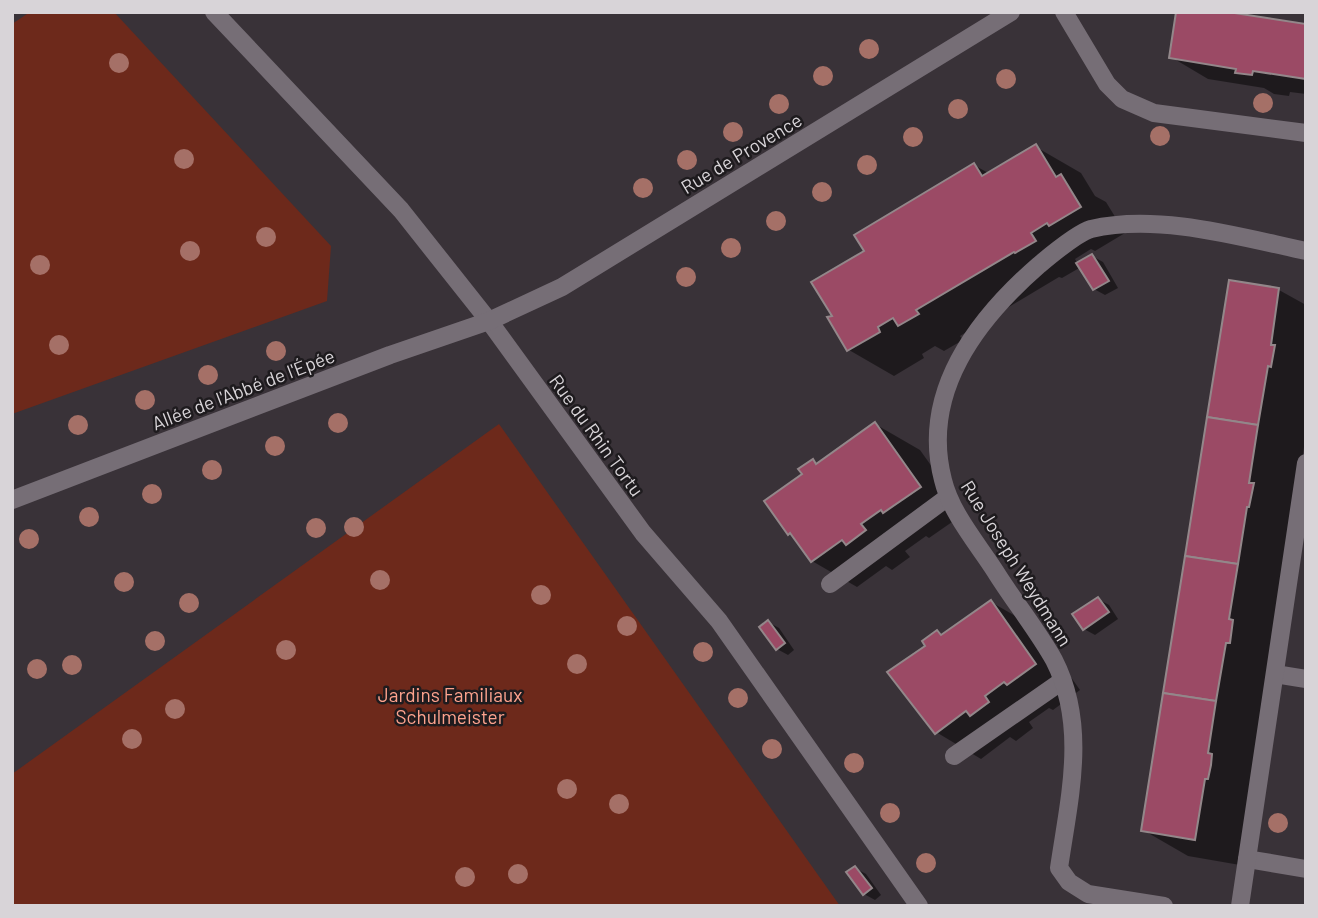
<svg xmlns="http://www.w3.org/2000/svg" width="1318" height="918" viewBox="0 0 1318 918" font-family="Barlow,sans-serif">
<style>
.green{fill:#6d291b}
.shadow{fill:#0007}
.building{fill:#9b4a65;stroke:#93878a;stroke-width:2}
.lines{fill:none;stroke-linecap:round;stroke-linejoin:round}
.minor{stroke:#766e76;stroke-width:18}
.tree{fill:#a57067}
.labels{text-anchor:middle;dominant-baseline:central;stroke-width:5;stroke-linejoin:round;paint-order:stroke}
.street-label{font-size:19px;fill:#d8d4d8;stroke:#1e1b1e}
.park-label{font-size:19px;fill:#fea38e;stroke:#1e1b1e}
</style>
<rect width="100%" height="100%" fill="#393238"/>
<g class="green">
<polygon points="30,12 114,12 331,246 327,301 12,414 12,24"/>
<polygon points="499,424 840,906 12,906 12,774"/>
</g>
<g class="shadow">
<polygon points="1306,26 1306,94 1290,92 1289,96 1274,94 1264,88 1208,79 1171,57"/>
<polygon points="1036,147 1081,173 1095,196 1106,202 1125,233 1095,251 1091,249 1075,259 1078,264 1092,256 1103,262 1118,288 1105,295 1094,289 1081,267 1062,278 1059,277 960,336 963,340 944,351 935,346 922,354 924,358 894,376 849,350 830,318 834,316 866,251 974,165 990,174"/>
<polygon points="1230,282 1279,290 1306,305 1306,434 1240,865 1188,856 1143,830"/>
<polygon points="875,424 920,450 965,513 929,538 926,536 905,551 910,557 892,570 886,566 857,587 812,561 796,537 789,533 804,475 813,461 818,464"/>
<polygon points="1098,599 1109,605 1118,619 1095,635 1084,629 1075,615"/>
<polygon points="991,602 1036,628 1080,690 1053,710 1049,708 1029,722 1033,728 1016,741 1010,737 981,759 936,732 928,646 937,632 943,636"/>
<polygon points="768,622 779,628 794,650 788,655 777,649"/>
<polygon points="855,868 866,874 881,895 875,900 864,894"/>
</g>
<g class="building">
<polygon points="1176,12 1228,12 1306,24 1306,79 1253,71 1252,75 1235,73 1236,69 1169,58"/>
<polygon points="1036,144 1056,177 1061,174 1081,207 1049,226 1047,223 1031,233 1036,241 1015,253 1014,252 916,310 919,314 898,326 893,318 878,327 880,332 847,351 827,317 832,316 811,282 864,251 854,235 974,163 982,176"/>
<polygon points="1092,254 1109,281 1093,290 1076,263"/>
<polygon points="1229,280 1279,288 1271,345 1275,345 1271,367 1268,366 1258,425 1207,417"/>
<polygon points="1207,417 1258,425 1249,483 1254,483 1249,507 1247,507 1238,564 1185,556"/>
<polygon points="875,422 921,487 883,513 881,510 861,524 866,530 846,545 842,540 811,562 790,533 788,535 764,501 802,474 798,469 813,459 816,464"/>
<polygon points="1185,556 1238,564 1229,619 1233,620 1230,643 1226,643 1216,701 1163,693"/>
<polygon points="1098,597 1109,612 1083,630 1072,614"/>
<polygon points="991,600 1036,664 1007,685 1004,682 985,696 989,702 970,716 966,711 935,734 887,672 925,646 922,641 937,630 941,635"/>
<polygon points="768,620 785,643 776,650 759,627"/>
<polygon points="1163,693 1216,701 1208,753 1212,754 1211,765 1208,779 1205,779 1195,840 1141,831"/>
<polygon points="855,866 872,888 863,895 846,872"/>
</g>
<g class="lines">
<g class="minor">
<polyline points="214,12 401,210 489,321 643,533 719,621 919,906"/>
<polyline points="1064,12 1107,84 1122,99 1154,113 1306,133"/>
<polyline points="12,500 390,355 489,321 562,287 1011,12"/>
<polyline points="830,584 948,497"/>
<polyline points="1275,674 1306,679"/>
<polyline points="954,756 1062,681"/>
<polyline points="1247,859 1306,869"/>
<path d="M1164 906 1088 894 1069 882 1059 868C1069 799 1088 726 1054 660 1038 631 1013 600 995 571 977 543 951 513 943 480 920 392 977 319 1039 265 1051 255 1077 233 1091 229 1158 213 1240 237 1306 251"/>
<polyline points="1240,906 1306,463"/>
</g>
</g>
<g class="tree">
<circle cx="869" cy="49" r="10"/>
<circle cx="119" cy="63" r="10"/>
<circle cx="823" cy="76" r="10"/>
<circle cx="1006" cy="79" r="10"/>
<circle cx="1263" cy="103" r="10"/>
<circle cx="779" cy="104" r="10"/>
<circle cx="958" cy="109" r="10"/>
<circle cx="733" cy="132" r="10"/>
<circle cx="1160" cy="136" r="10"/>
<circle cx="913" cy="137" r="10"/>
<circle cx="184" cy="159" r="10"/>
<circle cx="687" cy="160" r="10"/>
<circle cx="867" cy="165" r="10"/>
<circle cx="643" cy="188" r="10"/>
<circle cx="822" cy="192" r="10"/>
<circle cx="776" cy="221" r="10"/>
<circle cx="266" cy="237" r="10"/>
<circle cx="731" cy="248" r="10"/>
<circle cx="190" cy="251" r="10"/>
<circle cx="40" cy="265" r="10"/>
<circle cx="686" cy="277" r="10"/>
<circle cx="59" cy="345" r="10"/>
<circle cx="276" cy="351" r="10"/>
<circle cx="208" cy="375" r="10"/>
<circle cx="145" cy="400" r="10"/>
<circle cx="338" cy="423" r="10"/>
<circle cx="78" cy="425" r="10"/>
<circle cx="275" cy="446" r="10"/>
<circle cx="212" cy="470" r="10"/>
<circle cx="152" cy="494" r="10"/>
<circle cx="89" cy="517" r="10"/>
<circle cx="354" cy="527" r="10"/>
<circle cx="316" cy="528" r="10"/>
<circle cx="29" cy="539" r="10"/>
<circle cx="380" cy="580" r="10"/>
<circle cx="124" cy="582" r="10"/>
<circle cx="541" cy="595" r="10"/>
<circle cx="189" cy="603" r="10"/>
<circle cx="627" cy="626" r="10"/>
<circle cx="155" cy="641" r="10"/>
<circle cx="286" cy="650" r="10"/>
<circle cx="703" cy="652" r="10"/>
<circle cx="577" cy="664" r="10"/>
<circle cx="72" cy="665" r="10"/>
<circle cx="37" cy="669" r="10"/>
<circle cx="738" cy="698" r="10"/>
<circle cx="175" cy="709" r="10"/>
<circle cx="132" cy="739" r="10"/>
<circle cx="772" cy="749" r="10"/>
<circle cx="854" cy="763" r="10"/>
<circle cx="567" cy="789" r="10"/>
<circle cx="619" cy="804" r="10"/>
<circle cx="890" cy="813" r="10"/>
<circle cx="1278" cy="823" r="10"/>
<circle cx="926" cy="863" r="10"/>
<circle cx="518" cy="874" r="10"/>
<circle cx="465" cy="877" r="10"/>
</g>
<g class="labels">
<g class="street-label">
<text transform="translate(741 153) rotate(-31)">Rue de Provence</text>
<text transform="translate(243 389) rotate(-21)">Allée de l'Abbé de l'Épée</text>
<text transform="translate(597 435) rotate(54)">Rue du Rhin Tortu</text>
<text transform="translate(1017 563) rotate(58)">Rue Joseph Weydmann</text>
</g>
<g class="park-label">
<text x="450" y="694">Jardins Familiaux<tspan x="450" dy="22">Schulmeister</tspan></text>
</g>
</g>
<rect width="1318" height="918" fill="none" stroke="#d8d4d8" stroke-width="28"/>
</svg>
